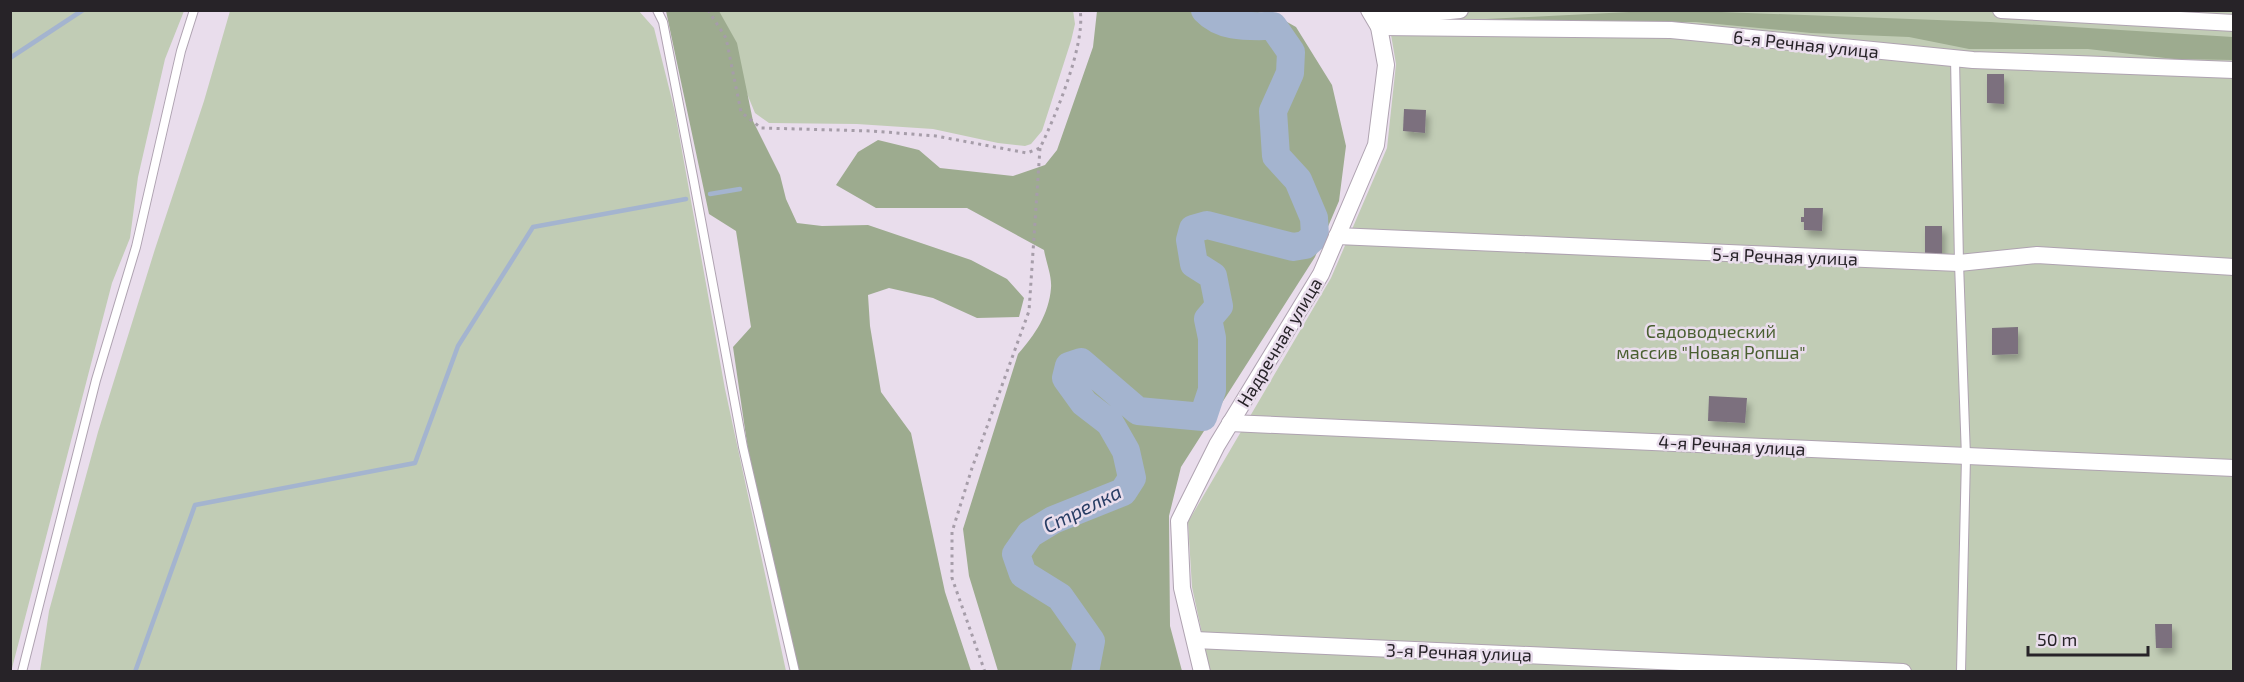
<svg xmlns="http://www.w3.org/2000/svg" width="2244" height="682" viewBox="0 0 2244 682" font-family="'Exo 2',sans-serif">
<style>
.green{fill:#c1ccb5}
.forest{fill:#9dab8f}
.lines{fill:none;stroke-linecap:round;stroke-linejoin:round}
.stream{stroke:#a4b4cf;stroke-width:4.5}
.river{stroke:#a4b4cf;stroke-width:28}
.building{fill:#7b707e;filter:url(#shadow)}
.lane-casing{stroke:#afa3b1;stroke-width:10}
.street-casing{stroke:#afa3b1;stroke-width:18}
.path{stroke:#a69da9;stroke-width:3;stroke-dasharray:3 4.5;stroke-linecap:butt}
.lane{stroke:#fff;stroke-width:8}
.street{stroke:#fff;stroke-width:16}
.labels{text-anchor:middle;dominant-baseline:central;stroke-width:5;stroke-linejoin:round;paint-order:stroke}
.street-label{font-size:18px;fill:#272328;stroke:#e9ddec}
.park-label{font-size:18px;fill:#4a5f31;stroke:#e9ddec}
.water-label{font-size:20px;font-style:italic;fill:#283d64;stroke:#e9ddec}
</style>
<defs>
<filter id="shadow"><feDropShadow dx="3.5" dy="6" stdDeviation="3" flood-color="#0004"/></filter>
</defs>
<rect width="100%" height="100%" fill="#e9ddec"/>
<g class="green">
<polygon points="1073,10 1075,24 1071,41 1042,131 1031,144 1025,146 998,143 933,129 857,124 769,123 755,113 713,11"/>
<polygon points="10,11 184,11 165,59 138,177 130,238 112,283 11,672"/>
<polygon points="230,11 638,10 654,28 675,112 725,389 786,671 40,671 49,611 98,432 155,249 204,101"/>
<polygon points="1381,11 2233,11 2233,671 1210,671 1192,587 1188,522 1331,278 1387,148 1396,64 1389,23"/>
</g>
<g class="forest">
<polygon points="1669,10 1990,22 2233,37 2234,60 2174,59 2088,49 1969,49 1909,37 1811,33 1696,22 1406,23"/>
<polygon points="666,11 719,11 737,43 753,121 780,175 786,199 797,223 822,226 868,225 971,260 1007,279 1024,298 1019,317 977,318 933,298 889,288 868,295 870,326 881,392 911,433 945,592 971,671 799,671 748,450 733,347 751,327 736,231 709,214"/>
<path d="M1097 11H1254L1280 18 1296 27 1332 85 1346 146 1339 201 1315 257 1181 467 1169 516 1170 626 1182 671H998L969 576 963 529 1018 354C1035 335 1049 314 1051 288 1052 276 1046 262 1044 250L967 208H876L836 185 858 152 878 140 919 150 940 168 1013 176 1045 165 1057 150 1093 47Z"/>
</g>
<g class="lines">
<g class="stream">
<polyline points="10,58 83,10"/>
<polyline points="710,194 740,189"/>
<polyline points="135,672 195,505 415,463 458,346 533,227 686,199"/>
</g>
<path class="river" d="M1085 672 1091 641 1060 597 1023 574 1016 554 1030 534 1053 520 1123 492 1132 478 1126 451 1110 423 1084 403 1066 378 1069 366 1081 362 1138 411 1203 417 1212 390V338L1208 319 1219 306 1213 276 1194 264 1190 240 1193 229 1207 225 1293 247 1305 245 1315 236 1314 218 1298 180 1276 156 1273 111 1290 73 1291 52 1273 26C1250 26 1223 29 1205 10"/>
</g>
<g class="building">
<polygon points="1987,74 2004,74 2004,104 1987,103"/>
<polygon points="1404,109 1426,110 1425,133 1403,131"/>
<polygon points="1804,208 1823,208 1822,231 1804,230 1804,222 1801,222 1801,217 1804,217"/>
<rect x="1925" y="226" width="17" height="29"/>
<polygon points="2018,327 2018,354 1992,355 1992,328"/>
<polygon points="1709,396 1747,398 1745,423 1708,421"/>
<polygon points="2155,624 2172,624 2172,648 2156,648"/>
</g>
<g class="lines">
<defs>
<g id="lane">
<polyline points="657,10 663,22 694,182 743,447 795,672"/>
<polyline points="1955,58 1959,263 1966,457 1961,672"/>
<polyline points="22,672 96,380 136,247 181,51 194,10"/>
</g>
<g id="street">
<polyline points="2001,10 2234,23"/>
<polyline points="1377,18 1460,10"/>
<polyline points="1379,27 1671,30 1973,60 2234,70"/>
<polyline points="1337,236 1959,263 2037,255 2234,267"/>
<polyline points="1230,423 2234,468"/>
<polyline points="1195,640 1903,672"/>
<polyline points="1202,672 1182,588 1179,521 1217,445 1321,274 1376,145 1386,65 1379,27 1369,10"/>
</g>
</defs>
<use href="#lane" class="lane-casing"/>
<use href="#street" class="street-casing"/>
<g class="path">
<path d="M708 10 726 38 741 112 761 128 872 131 936 136 1027 153 1040 148C1055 117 1086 44 1080 10"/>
<polyline points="985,672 952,578 952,532 972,468 1029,311 1040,148"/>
</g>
<use href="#lane" class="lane"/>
<use href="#street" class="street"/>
</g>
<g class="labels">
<g class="street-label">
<text transform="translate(1806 44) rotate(6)">6-я Речная улица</text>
<text transform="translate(1785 256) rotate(2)">5-я Речная улица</text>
<text transform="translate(1279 342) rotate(-59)">Надречная улица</text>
<text transform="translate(1732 445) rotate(3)">4-я Речная улица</text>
<text transform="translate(1459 652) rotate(2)">3-я Речная улица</text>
</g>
<g class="park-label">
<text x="1711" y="331">Садоводческий<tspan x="1711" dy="21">массив "Новая Ропша"</tspan></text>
</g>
<g class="water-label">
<text transform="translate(1082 508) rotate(-26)">Стрелка</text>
</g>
</g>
<rect width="2244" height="682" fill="none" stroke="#272328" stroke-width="24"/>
<path d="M2028 646v9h120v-9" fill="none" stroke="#272328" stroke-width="3"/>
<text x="2037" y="646" font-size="18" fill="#272328" stroke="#e9ddec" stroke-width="4.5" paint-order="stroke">50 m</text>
</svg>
